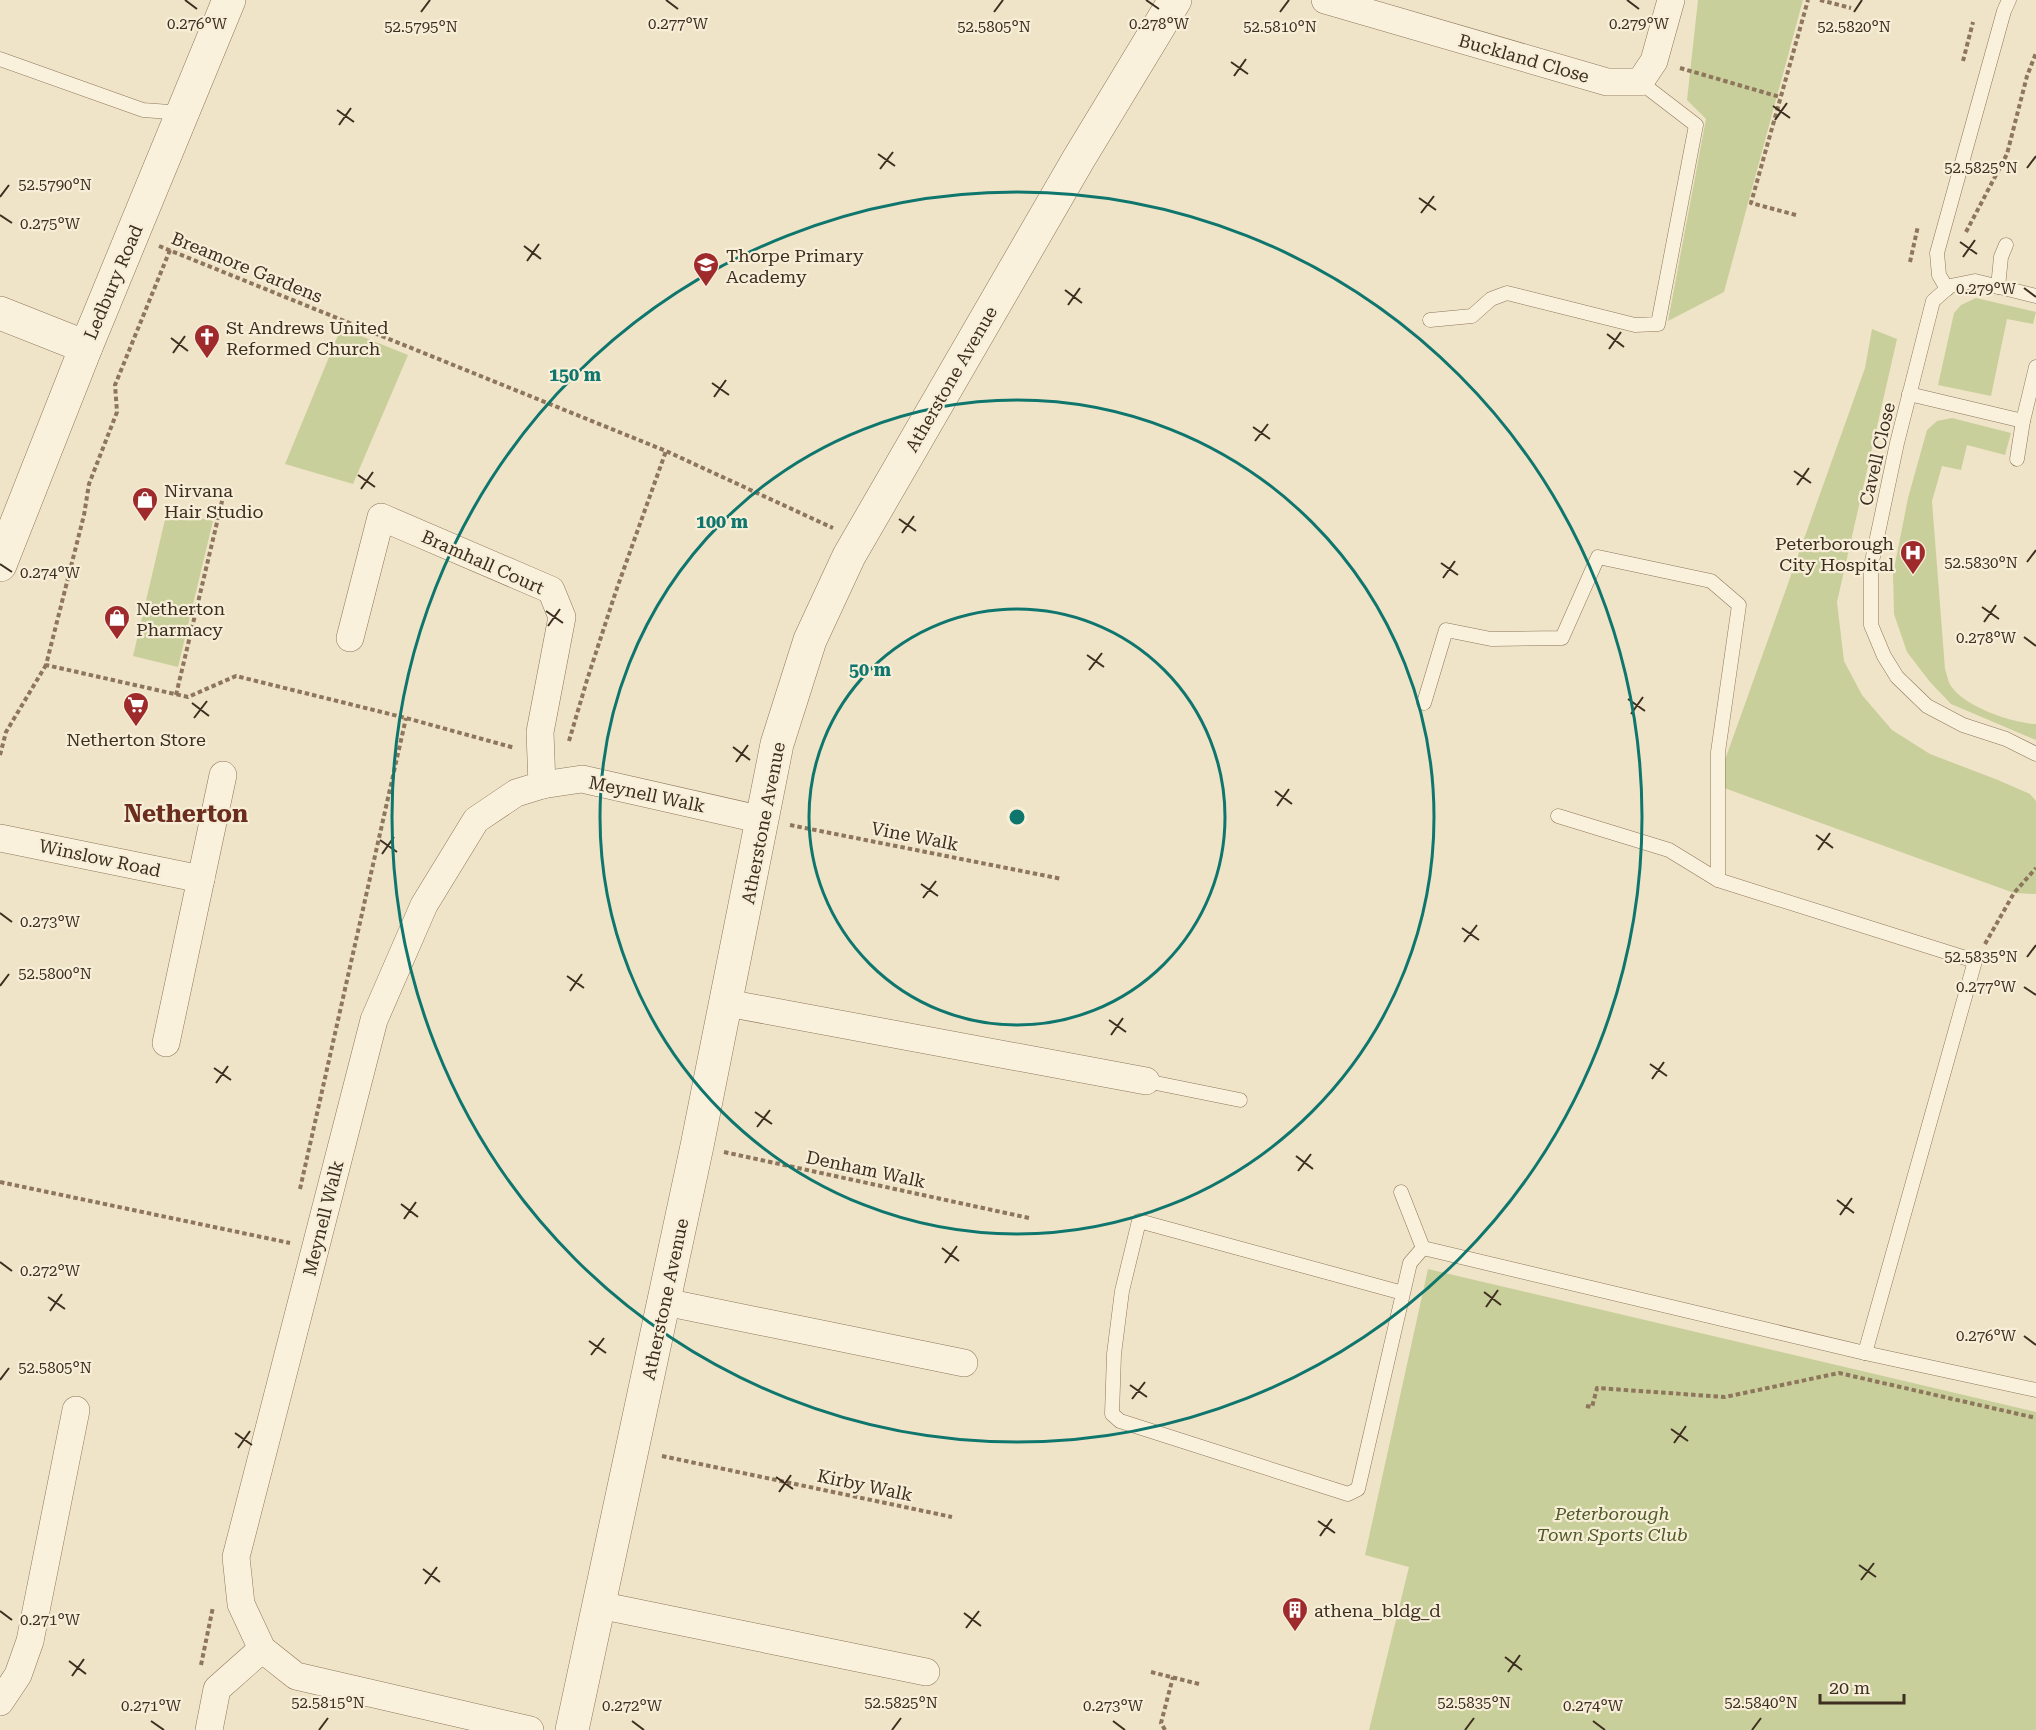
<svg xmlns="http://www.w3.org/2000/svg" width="2036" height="1730" viewBox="0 0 2036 1730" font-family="'Roboto Serif',serif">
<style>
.green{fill:#c9cf9b}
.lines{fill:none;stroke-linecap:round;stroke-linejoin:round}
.service-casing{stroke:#8d765c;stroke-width:15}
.minor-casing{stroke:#8d765c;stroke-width:28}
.tertiary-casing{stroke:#8d765c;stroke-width:34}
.path{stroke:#8d765c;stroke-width:4;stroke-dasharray:4.5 3;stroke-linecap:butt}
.service{stroke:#faf1dc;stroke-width:14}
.minor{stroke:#faf1dc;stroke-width:27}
.tertiary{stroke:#faf1dc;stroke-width:33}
.ticks{fill:none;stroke:#3d2e20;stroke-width:2}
.ring{fill:none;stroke:#0f766e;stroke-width:3}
.labels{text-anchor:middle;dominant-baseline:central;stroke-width:4.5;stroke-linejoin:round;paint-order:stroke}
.street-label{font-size:18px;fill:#3d2e20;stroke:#f7eed8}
.poi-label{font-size:18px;fill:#3d2e20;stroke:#f7eed8;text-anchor:start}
.park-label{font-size:18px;font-style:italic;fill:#4d5a26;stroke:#f7eed8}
.district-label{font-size:24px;font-weight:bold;fill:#6b2e1e;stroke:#f7eed8}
.ticks-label{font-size:15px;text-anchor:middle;fill:#3d2e20;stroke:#f7eed8;stroke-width:4.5;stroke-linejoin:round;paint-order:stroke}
.centre{fill:#0f766e;stroke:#f7eed8;stroke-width:3}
.ring-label{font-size:18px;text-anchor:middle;font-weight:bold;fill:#0f766e;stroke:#f7eed8;stroke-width:4.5;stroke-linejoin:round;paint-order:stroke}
</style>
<rect width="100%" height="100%" fill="#f0e4c8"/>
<g class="green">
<polygon points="1698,0 1803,0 1724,292 1668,321 1706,119 1687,100"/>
<polygon points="1976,298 2036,312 2033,324 2007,319 1991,396 1938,385 1954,313 1961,305"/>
<polygon points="341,328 408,355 353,484 285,464"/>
<polygon points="1872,329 1897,339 1837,602 1844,661 1862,695 1892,730 1930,754 1998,780 2030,794 2036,801 2036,894 2014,893 1716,785 1865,368"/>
<path d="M1952 418 2011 433 2005 455 1967 445 1961 470 1942 466 1932 501 1945 669C1947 674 1948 682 1951 686 1965 707 2012 723 2036 724V740L1951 704 1930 682 1907 652 1894 614 1893 574 1908 498 1927 430 1937 421Z"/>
<polygon points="167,511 213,521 178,667 133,656"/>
<polygon points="1428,1269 2036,1412 2036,1730 1369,1730 1409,1567 1365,1555"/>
</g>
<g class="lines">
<defs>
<g id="service">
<polyline points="0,59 143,110 183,113"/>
<polyline points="1998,287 2001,257 2006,245"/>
<polyline points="1947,289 1939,275 1937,253 2004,11 2009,0"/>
<polyline points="2036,296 1975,281 1950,286 1933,301 1897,443 1871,566 1871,625 1884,656 1897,677 1927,706 1963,725 2006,739 2036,754"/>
<polyline points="1430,320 1472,316 1491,299 1507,293 1635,325 1658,324 1696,125 1640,82"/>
<polyline points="1909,394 2023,421 2036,367"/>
<polyline points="2017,459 2023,421"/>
<polyline points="1424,703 1446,630 1491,639 1562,638 1598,557 1711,581 1739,605 1718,752 1718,880"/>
<polyline points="1558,816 1669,850 1718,880 1975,961 1865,1353"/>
<polyline points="1146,1081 1240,1100"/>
<polyline points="1401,1192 1423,1248 1865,1353 2036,1390"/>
<polyline points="1403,1293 1139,1221 1122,1291 1114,1354 1112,1414 1120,1421 1348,1494 1358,1489 1410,1263 1423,1248"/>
</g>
<g id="minor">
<polyline points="1325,0 1607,82 1640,82 1654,61 1671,0"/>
<polyline points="350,638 381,517 551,590 562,617 540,732 542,785"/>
<polyline points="0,838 201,879"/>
<polyline points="727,1003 1146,1081"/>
<polyline points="166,1043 223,775"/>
<polyline points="665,1302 964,1363"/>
<polyline points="599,1605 926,1672"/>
<polyline points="0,1702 18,1675 30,1641 76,1410"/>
<polyline points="209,1730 217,1689 262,1649"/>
<polyline points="530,1730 296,1676 262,1649 241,1604 236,1557 374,1020 424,905 476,820 516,793 542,785 582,779 763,820"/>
</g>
<g id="tertiary">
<polyline points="0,313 86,347"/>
<polyline points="0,565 86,347 229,0"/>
<polyline points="572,1730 697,1146 777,744 810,640 849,556 1078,160 1175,0"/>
</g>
</defs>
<use href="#service" class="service-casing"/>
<use href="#minor" class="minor-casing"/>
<use href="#tertiary" class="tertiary-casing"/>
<g class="path">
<polyline points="1820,0 1851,8"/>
<polyline points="1963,61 1973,22"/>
<polyline points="1680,68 1780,97"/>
<polyline points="1796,215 1751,203 1808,0"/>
<polyline points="1966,232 2007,154 2027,76 2036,53"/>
<polyline points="159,246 666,451 833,528"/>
<polyline points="170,250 115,385 117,412 89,484 84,515 46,665 188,697 236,676 406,718 515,748"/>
<polyline points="1910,262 1918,226"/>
<polyline points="176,695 224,493"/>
<polyline points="569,741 587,680 616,591 666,451"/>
<polyline points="0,755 6,732 46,665"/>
<polyline points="790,825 1062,879"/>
<polyline points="1985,944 2014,893 2036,868"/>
<polyline points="724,1152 1029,1218"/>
<polyline points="0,1182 290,1243"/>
<polyline points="300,1189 406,718"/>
<polyline points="1586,1406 1592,1407 1597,1388 1725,1397 1839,1373 2036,1418"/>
<polyline points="662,1456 952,1517"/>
<polyline points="201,1665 213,1607"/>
<polyline points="1151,1672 1199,1684"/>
<polyline points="1165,1730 1161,1723 1173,1677"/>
</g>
<use href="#service" class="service"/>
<use href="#minor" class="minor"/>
<use href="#tertiary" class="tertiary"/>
</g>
<path class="ticks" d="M185 0 197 9M666 0 678 9M1146 0 1159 9M1627 0 1639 9M421 12 430 0M994 12 1003 0M1280 12 1289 0M1854 12 1862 0M1231 62 1248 74M1234 76 1246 59M1773 106 1790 118M337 110 354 122M1775 120 1787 103M339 125 351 108M878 154 895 166M2027 168 2036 156M880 169 893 152M0 197 9 185M1419 198 1436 210M1421 213 1434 196M0 215 12 223M1960 242 1977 254M524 246 541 259M1963 257 1975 240M527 261 539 244M2024 288 2036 297M1065 290 1082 303M1068 305 1080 288M1607 334 1624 347M171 338 188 351M1609 349 1621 332M173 353 185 336M712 383 729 395M714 397 726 380M1253 427 1270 439M1255 441 1268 424M1794 471 1811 483M358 475 375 487M1797 485 1809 468M361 489 373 472M899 519 916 531M902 533 914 516M2027 562 2036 550M1441 563 1458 575M0 564 12 572M1443 578 1455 561M1982 607 1999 619M546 611 563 623M1984 622 1996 605M548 626 560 609M2024 637 2036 646M1087 655 1104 667M1089 670 1102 653M1628 699 1645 711M192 703 209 716M1631 714 1643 697M194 718 207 701M733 747 750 760M736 762 748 745M1275 791 1292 804M1277 806 1289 789M1816 835 1833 848M380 840 397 852M1818 850 1830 833M382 854 394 837M921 884 938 896M923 898 936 881M0 913 12 922M1462 928 1479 940M1464 942 1477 925M2027 957 2036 945M567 976 584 988M0 986 9 974M2024 987 2036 995M570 991 582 974M1109 1020 1126 1032M1111 1035 1123 1018M1650 1064 1667 1076M214 1068 231 1080M1652 1079 1664 1062M216 1083 228 1066M755 1112 772 1124M757 1127 770 1110M1296 1156 1313 1169M1298 1171 1311 1154M1837 1200 1854 1213M401 1204 418 1217M1840 1215 1852 1198M404 1219 416 1202M942 1248 959 1261M0 1262 12 1271M945 1263 957 1246M1484 1292 1501 1305M48 1297 65 1309M1486 1307 1498 1290M50 1311 62 1294M2024 1336 2036 1345M589 1341 606 1353M591 1355 604 1338M0 1380 9 1368M1130 1385 1147 1397M1132 1399 1145 1382M1671 1429 1688 1441M235 1433 252 1445M1674 1443 1686 1426M238 1448 250 1431M776 1477 793 1489M779 1492 791 1475M1318 1521 1335 1533M1320 1536 1332 1519M1859 1565 1876 1577M423 1569 440 1582M1861 1580 1874 1563M425 1584 437 1567M0 1611 12 1620M964 1613 981 1626M966 1628 979 1611M1505 1657 1522 1670M69 1661 86 1674M1508 1672 1520 1655M72 1676 84 1659M151 1721 164 1730M632 1721 644 1730M1113 1721 1125 1730M1593 1721 1605 1730M319 1730 328 1718M892 1730 901 1718M1465 1730 1474 1718M1752 1730 1761 1718"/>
<g class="ring">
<circle cx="1017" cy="817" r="208"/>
<circle cx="1017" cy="817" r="417"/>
<circle cx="1017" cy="817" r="625"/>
</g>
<defs>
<symbol id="school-pin" viewBox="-11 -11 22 30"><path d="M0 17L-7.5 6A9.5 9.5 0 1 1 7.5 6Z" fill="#9e2a2b" stroke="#f7eed8"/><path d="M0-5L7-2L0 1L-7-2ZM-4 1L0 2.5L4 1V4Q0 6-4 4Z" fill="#fff"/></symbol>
<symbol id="church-pin" viewBox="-11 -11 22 30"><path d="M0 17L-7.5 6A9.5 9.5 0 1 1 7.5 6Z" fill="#9e2a2b" stroke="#f7eed8"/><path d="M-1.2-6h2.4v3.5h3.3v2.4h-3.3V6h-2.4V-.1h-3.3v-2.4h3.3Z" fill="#fff"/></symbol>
<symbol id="shop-pin" viewBox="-11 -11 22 30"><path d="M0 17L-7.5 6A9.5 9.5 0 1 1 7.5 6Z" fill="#9e2a2b" stroke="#f7eed8"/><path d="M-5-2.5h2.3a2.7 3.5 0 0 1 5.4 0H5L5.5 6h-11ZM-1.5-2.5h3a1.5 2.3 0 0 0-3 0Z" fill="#fff"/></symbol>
<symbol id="hospital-pin" viewBox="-11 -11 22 30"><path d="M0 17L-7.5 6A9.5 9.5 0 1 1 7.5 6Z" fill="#9e2a2b" stroke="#f7eed8"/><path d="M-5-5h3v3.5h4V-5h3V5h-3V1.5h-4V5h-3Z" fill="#fff"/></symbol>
<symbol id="supermarket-pin" viewBox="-11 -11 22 30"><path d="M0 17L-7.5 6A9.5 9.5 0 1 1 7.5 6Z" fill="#9e2a2b" stroke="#f7eed8"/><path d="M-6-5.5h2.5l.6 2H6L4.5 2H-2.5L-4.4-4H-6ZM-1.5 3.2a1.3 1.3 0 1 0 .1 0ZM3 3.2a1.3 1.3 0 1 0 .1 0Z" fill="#fff"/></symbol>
<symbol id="building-pin" viewBox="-11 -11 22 30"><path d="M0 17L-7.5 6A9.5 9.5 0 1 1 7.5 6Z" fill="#9e2a2b" stroke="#f7eed8"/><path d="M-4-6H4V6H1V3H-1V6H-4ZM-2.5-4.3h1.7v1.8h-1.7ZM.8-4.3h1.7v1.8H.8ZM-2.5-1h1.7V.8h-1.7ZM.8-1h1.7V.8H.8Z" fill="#fff"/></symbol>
</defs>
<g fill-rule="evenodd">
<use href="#school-pin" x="691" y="250" width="30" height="40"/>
<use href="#church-pin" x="192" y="322" width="30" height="40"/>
<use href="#shop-pin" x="130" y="485" width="30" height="40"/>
<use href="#hospital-pin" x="1898" y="538" width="30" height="40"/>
<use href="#shop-pin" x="102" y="603" width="30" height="40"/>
<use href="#supermarket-pin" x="121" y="690" width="30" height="40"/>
<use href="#building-pin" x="1280" y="1595" width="30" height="40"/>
</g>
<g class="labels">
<g class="street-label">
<text transform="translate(1524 58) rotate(16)">Buckland Close</text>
<text transform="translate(247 267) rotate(22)">Breamore Gardens</text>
<text transform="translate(113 282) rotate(-67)">Ledbury Road</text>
<text transform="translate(951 379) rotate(-60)">Atherstone Avenue</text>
<text transform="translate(1877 454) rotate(-77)">Cavell Close</text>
<text transform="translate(483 562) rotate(24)">Bramhall Court</text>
<text transform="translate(647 794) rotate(12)">Meynell Walk</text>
<text transform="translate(763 823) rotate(-79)">Atherstone Avenue</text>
<text transform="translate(915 836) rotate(11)">Vine Walk</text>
<text transform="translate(100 858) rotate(12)">Winslow Road</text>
<text transform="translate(866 1169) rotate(12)">Denham Walk</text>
<text transform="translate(323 1218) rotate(-76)">Meynell Walk</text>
<text transform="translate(665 1299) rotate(-78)">Atherstone Avenue</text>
<text transform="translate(865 1485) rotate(12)">Kirby Walk</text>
</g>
<g class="poi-label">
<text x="726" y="255">Thorpe Primary<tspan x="726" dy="21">Academy</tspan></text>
<text x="226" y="327">St Andrews United<tspan x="226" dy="21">Reformed Church</tspan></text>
<text x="164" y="490">Nirvana<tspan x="164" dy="21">Hair Studio</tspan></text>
<text x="1894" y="543" text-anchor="end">Peterborough<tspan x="1894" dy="21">City Hospital</tspan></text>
<text x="136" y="608">Netherton<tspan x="136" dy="21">Pharmacy</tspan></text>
<text x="136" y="739" text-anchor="middle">Netherton Store</text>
<text x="1314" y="1610">athena_bldg_d</text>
</g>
<g class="park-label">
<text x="1612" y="1513">Peterborough<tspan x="1612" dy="21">Town Sports Club</tspan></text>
</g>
<g class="district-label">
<text x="186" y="814">Netherton</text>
</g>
</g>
<g class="ticks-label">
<text x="678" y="29">0.277°W</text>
<text x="1159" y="29">0.278°W</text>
<text x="1639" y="29">0.279°W</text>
<text x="197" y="29">0.276°W</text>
<text x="421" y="32">52.5795°N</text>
<text x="994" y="32">52.5805°N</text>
<text x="1280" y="32">52.5810°N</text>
<text x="1854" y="32">52.5820°N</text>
<text x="1981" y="173">52.5825°N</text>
<text x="55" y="190">52.5790°N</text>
<text x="50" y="229">0.275°W</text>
<text x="1986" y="294">0.279°W</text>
<text x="1981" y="568">52.5830°N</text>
<text x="50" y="578">0.274°W</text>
<text x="1986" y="643">0.278°W</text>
<text x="50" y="927">0.273°W</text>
<text x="1981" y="962">52.5835°N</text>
<text x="55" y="979">52.5800°N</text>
<text x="1986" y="992">0.277°W</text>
<text x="50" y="1276">0.272°W</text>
<text x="1986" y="1341">0.276°W</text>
<text x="55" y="1373">52.5805°N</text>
<text x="50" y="1625">0.271°W</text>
<text x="328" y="1708">52.5815°N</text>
<text x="901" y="1708">52.5825°N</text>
<text x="1474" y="1708">52.5835°N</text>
<text x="1761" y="1708">52.5840°N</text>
<text x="151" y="1711">0.271°W</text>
<text x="632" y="1711">0.272°W</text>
<text x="1113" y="1711">0.273°W</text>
<text x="1593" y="1711">0.274°W</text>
</g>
<circle cx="1017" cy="817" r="9" class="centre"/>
<g class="ring-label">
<text x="575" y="381">150 m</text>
<text x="722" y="528">100 m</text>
<text x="870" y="676">50 m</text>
</g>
<path d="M1820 1694v9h84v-9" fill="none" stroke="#3d2e20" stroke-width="3"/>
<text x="1829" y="1694" font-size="18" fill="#3d2e20" stroke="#f7eed8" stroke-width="4.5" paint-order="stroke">20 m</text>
</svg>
